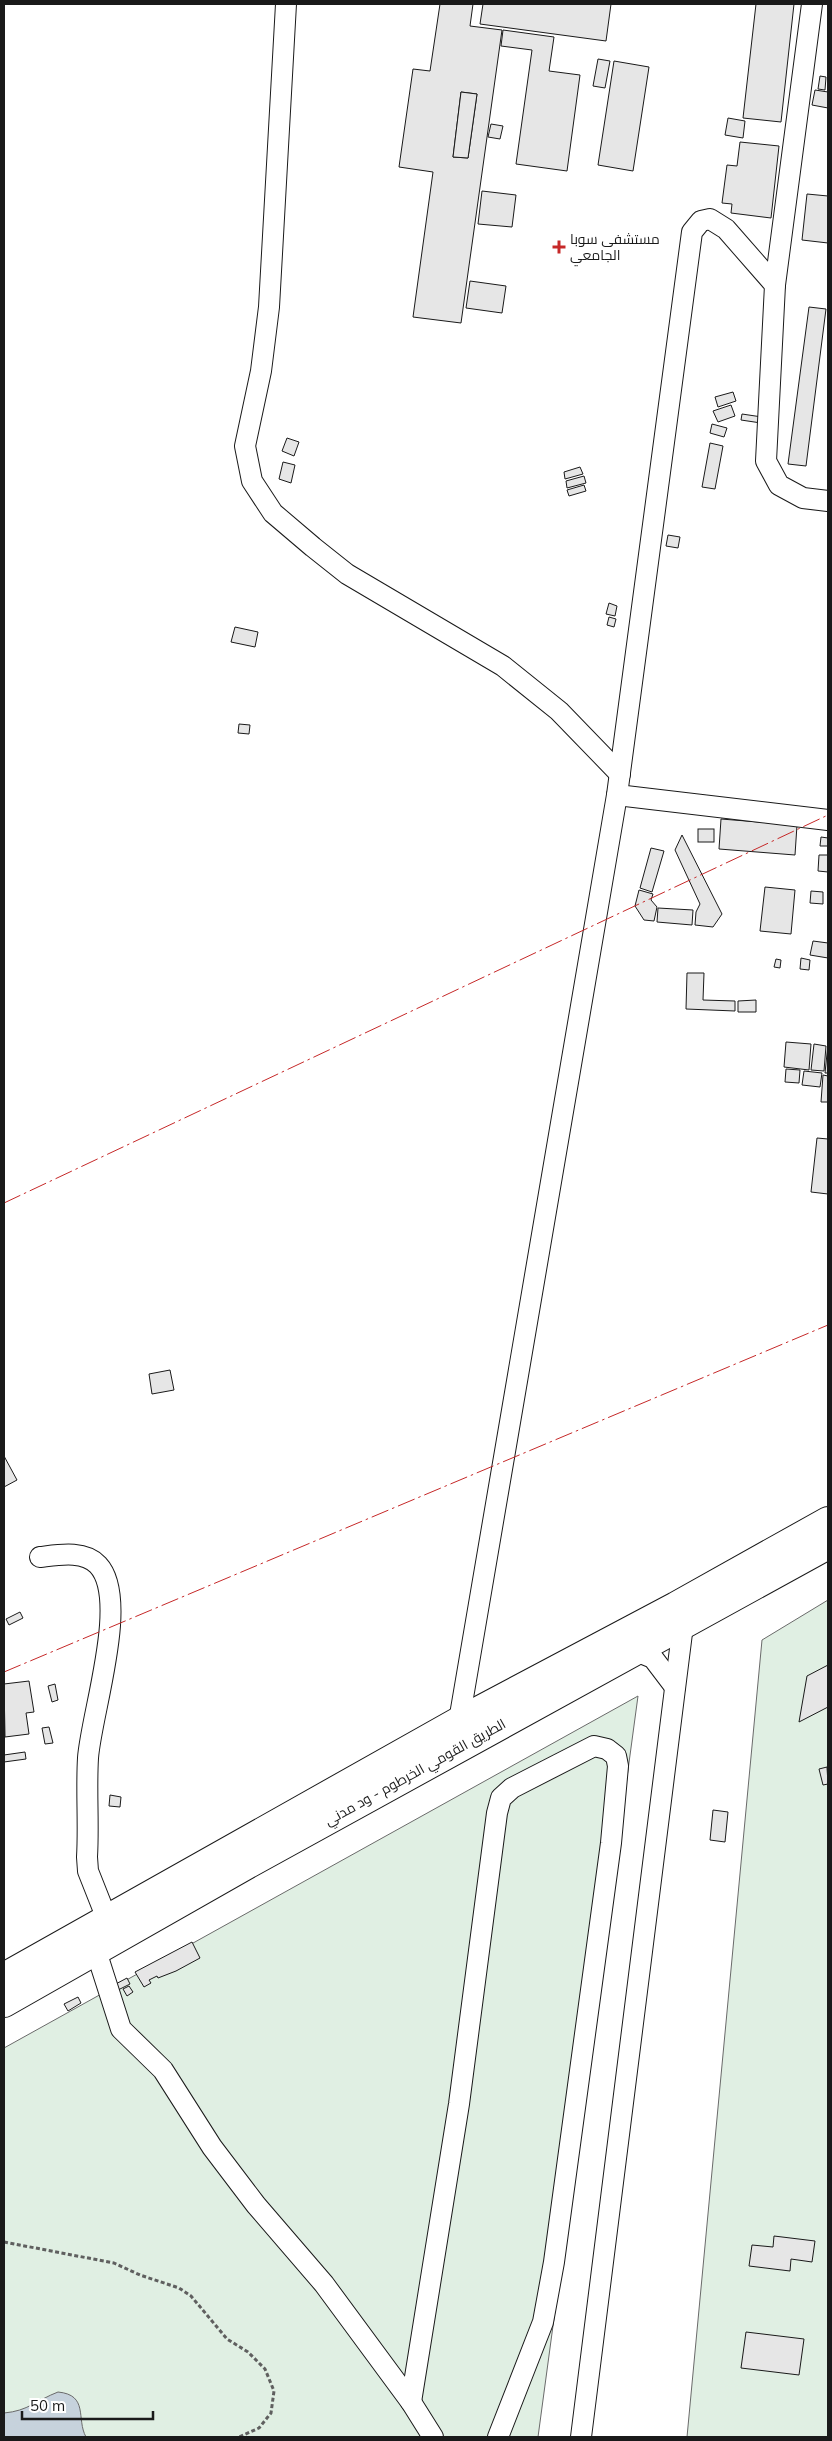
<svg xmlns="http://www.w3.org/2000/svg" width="832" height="2441" viewBox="0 0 832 2441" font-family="Mulish,Cairo,sans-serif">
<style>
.green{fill:#e0efe3;stroke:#6a6a6a}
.water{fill:#c6d2dc;stroke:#6a6a6a}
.building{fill:#e6e6e6;stroke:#1a1a1a;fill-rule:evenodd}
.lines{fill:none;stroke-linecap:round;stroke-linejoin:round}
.minor-casing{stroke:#1a1a1a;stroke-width:22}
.highway-casing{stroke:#1a1a1a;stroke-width:30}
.path{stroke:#5f5f5f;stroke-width:3;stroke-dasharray:4 2.5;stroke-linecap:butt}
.minor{stroke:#fff;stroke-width:20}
.highway{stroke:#fff;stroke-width:28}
.power{stroke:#c62828;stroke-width:1;stroke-dasharray:18 4 2.5 4;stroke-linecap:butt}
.poi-dot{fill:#c62828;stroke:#fff;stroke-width:2}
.labels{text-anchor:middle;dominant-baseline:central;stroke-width:4;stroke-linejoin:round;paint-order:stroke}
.poi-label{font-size:14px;fill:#1a1a1a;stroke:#fff;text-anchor:start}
.street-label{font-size:14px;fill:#1a1a1a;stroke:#fff}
</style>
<rect width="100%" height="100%" fill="#fff"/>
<g class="green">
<polygon points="828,1600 828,2437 687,2437 762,1640"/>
<polygon points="638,1696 538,2437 4,2437 4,2048"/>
</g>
<path class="water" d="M58 2392C89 2395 76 2419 86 2437H4V2413C28 2411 37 2400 58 2392Z"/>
<g class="building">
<path d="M440 4H473L470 26 502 30 461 323 413 317 433 172 399 167 413 69 430 71ZM461 92 477 94 468 158 453 157Z"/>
<polygon points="483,4 611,4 606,41 480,24"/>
<polygon points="756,4 794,4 781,122 743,118"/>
<polygon points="503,30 554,37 549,71 580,75 567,171 516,164 532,50 501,46"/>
<polygon points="598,59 610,61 605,88 593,86"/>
<polygon points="614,61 649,67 633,171 598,165"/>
<polygon points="820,76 826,77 825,90 818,89"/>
<polygon points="815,90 828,92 828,108 812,105"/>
<polygon points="461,92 477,94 468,158 453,157"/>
<polygon points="728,118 745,121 743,138 725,135"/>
<polygon points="491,124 503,126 500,139 488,137"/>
<polygon points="740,142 779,146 771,218 731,213 732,204 722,203 727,165 737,166"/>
<polygon points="482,191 516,195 512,227 478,224"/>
<polygon points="807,194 828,196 828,243 802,240"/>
<polygon points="470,281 506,286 502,313 466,308"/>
<polygon points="809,307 826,309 806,466 788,464"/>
<polygon points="733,392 736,401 718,407 715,397"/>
<polygon points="731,405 735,416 718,422 713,411"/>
<polygon points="742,414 762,417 761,423 741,420"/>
<polygon points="712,424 727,428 724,437 710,433"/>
<polygon points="287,438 299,442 294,456 282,451"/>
<polygon points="710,443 723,446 715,489 702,487"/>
<polygon points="283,462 295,465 291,483 279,479"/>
<polygon points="580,467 583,474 565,479 564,472"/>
<polygon points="584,476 586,483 567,488 566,481"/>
<polygon points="584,485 586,491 569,496 567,490"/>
<polygon points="668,535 680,537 678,548 666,546"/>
<polygon points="609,603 617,606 615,616 606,614"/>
<polygon points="609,617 616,619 614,627 607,625"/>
<polygon points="235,627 258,632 255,647 231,642"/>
<polygon points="239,724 250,725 249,734 238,733"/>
<polygon points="721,819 797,825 795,855 719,849"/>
<rect x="698" y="829" width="16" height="13"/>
<polygon points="682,835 722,914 713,927 695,925 696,912 700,904 675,850"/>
<polygon points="821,837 828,838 828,846 820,846"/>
<polygon points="651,848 664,851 652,892 640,888"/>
<polygon points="819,855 828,855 828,872 818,871"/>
<polygon points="765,887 795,890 791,934 760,931"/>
<polygon points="639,890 653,894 651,900 657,907 654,921 644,920 635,906"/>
<polygon points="811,891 823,892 823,904 810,903"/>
<polygon points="658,908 693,910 692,925 657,922"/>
<polygon points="813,941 828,943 828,958 810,955"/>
<polygon points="801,958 810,960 809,970 800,969"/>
<polygon points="776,959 781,960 780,968 774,967"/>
<polygon points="687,973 704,973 703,1000 735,1001 735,1011 686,1009"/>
<polygon points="756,1000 756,1012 738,1012 738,1001"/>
<polygon points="786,1042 811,1044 809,1070 784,1067"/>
<polygon points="814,1044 826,1046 824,1071 811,1070"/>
<polygon points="828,1044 828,1073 825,1073"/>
<polygon points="786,1069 800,1070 799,1083 785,1082"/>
<polygon points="804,1071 822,1073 820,1087 802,1085"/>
<polygon points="823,1075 828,1076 828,1102 821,1102"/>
<polygon points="817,1138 828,1139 828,1194 811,1192"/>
<polygon points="170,1370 174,1390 152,1394 149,1374"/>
<polygon points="4,1456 17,1480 4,1487"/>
<polygon points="20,1612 23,1618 9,1625 6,1619"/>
<polygon points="828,1665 828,1707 799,1722 807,1676"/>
<polygon points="29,1681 34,1712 26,1713 29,1734 5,1737 4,1684"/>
<polygon points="55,1684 58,1700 52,1702 48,1686"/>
<polygon points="49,1727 53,1743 45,1744 42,1728"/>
<polygon points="25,1752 26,1759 4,1762 4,1755"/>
<polygon points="827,1767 828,1784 823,1785 819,1769"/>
<polygon points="110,1795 121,1797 120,1807 109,1806"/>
<polygon points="713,1810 728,1812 725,1842 710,1840"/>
<polygon points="192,1942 200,1958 176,1971 158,1978 157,1976 149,1980 151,1983 144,1987 135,1972"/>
<polygon points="127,1978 130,1984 114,1992 112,1986"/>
<polygon points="129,1986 133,1992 127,1996 123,1989"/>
<polygon points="78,1997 81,2003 68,2011 64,2004"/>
<polygon points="774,2236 815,2241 812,2262 791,2259 790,2271 749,2266 752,2245 773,2247"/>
<polygon points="746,2332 804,2339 799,2375 741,2368"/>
</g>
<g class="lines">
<defs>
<g id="minor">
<polyline points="286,4 269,307 261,371 245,446 252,481 273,513 313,547 347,574 503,666 559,711 620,774"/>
<polyline points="812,4 775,285 766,461 779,485 803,498 828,501"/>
<polyline points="617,795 828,820"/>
<path d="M40 1557C58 1555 84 1550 98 1565 130 1599 91 1714 88 1758 86 1791 89 1824 87 1857L88 1871 107 1919"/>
<polyline points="636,1651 653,1658 675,1687"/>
<polyline points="459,1721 617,795 692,232 701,221 710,219 726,229 775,285"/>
<polyline points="96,1951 121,2029 163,2070 212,2147 256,2205 324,2284 411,2402 433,2437"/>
<polyline points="411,2402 459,2104 497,1813 501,1798 512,1788 594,1746 607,1749 616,1756 618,1766 611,1843 554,2262 543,2322 498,2437"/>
<polyline points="581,2437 683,1625"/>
</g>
<g id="highway">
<polyline points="4,1977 459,1721 676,1606 828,1521"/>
<polyline points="4,2003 252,1862 828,1545"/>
</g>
</defs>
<use href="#minor" class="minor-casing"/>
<use href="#highway" class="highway-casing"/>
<polyline class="path" points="4,2242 114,2263 140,2275 179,2288 191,2296 227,2339 248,2352 265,2369 274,2391 271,2413 259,2428 239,2437"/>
<use href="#minor" class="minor"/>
<use href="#highway" class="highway"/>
<g class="power">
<polyline points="4,1203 828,815"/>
<polyline points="4,1672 828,1325"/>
</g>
</g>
<path class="poi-dot" d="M556.5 239.5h5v5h5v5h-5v5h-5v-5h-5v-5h5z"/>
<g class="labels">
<g class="poi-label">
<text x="570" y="239">مستشفى سوبا<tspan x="570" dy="16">الجامعي</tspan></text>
</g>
<g class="street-label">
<text transform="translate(415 1772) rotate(-29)">الطريق القومي الخرطوم - ود مدني</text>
</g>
</g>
<rect width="832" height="2441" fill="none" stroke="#1a1a1a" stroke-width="10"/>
<path d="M22 2411v8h131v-8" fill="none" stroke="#1a1a1a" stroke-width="2.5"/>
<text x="30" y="2411" font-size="15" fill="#1a1a1a" stroke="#ffffff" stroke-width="4" paint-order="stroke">50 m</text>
</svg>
